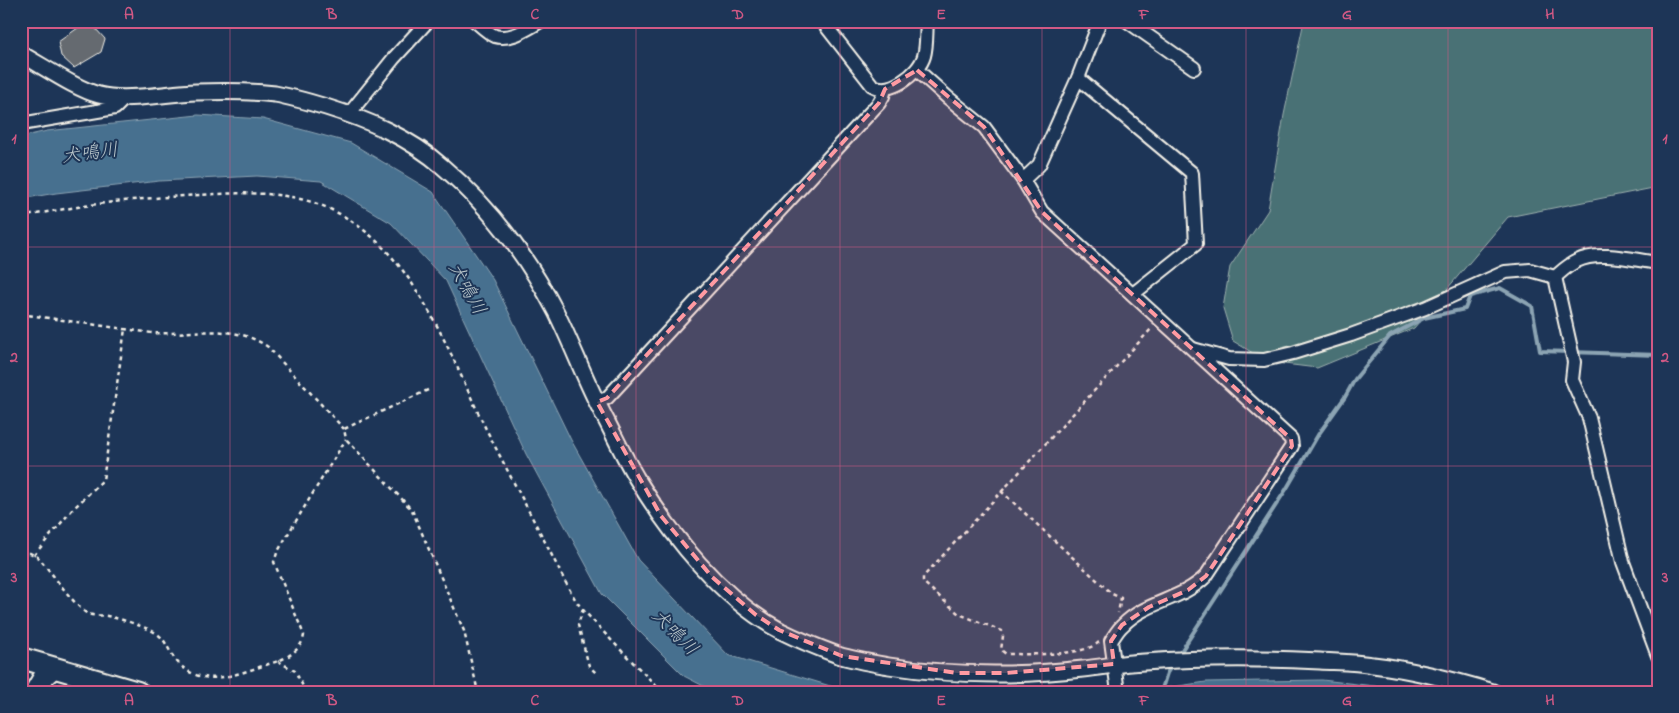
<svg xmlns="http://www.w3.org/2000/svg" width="1679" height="713" viewBox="0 0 1679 713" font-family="'Indie Flower','Klee One',sans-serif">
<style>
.green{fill:#497174;stroke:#9eb1ae}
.water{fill:#47708f;stroke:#8ca4b3}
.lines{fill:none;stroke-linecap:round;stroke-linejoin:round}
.stream{stroke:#8ca4b3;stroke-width:4}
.building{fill:#656a70;stroke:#f4f1e8}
.minor-casing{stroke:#f4f1e8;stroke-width:16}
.tertiary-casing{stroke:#f4f1e8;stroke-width:19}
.primary-casing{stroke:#f4f1e8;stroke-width:24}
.path{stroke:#f4f1e8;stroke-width:2.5;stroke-dasharray:4 4;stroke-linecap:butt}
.minor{stroke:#1d3557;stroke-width:12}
.tertiary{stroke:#1d3557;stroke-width:15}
.primary{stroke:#1d3557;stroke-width:20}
.marked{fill:#ff9aa2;fill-opacity:0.2;stroke:#ff9aa2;stroke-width:4;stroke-dasharray:10 6;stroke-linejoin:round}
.grid{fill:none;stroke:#d15985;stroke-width:1;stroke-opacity:0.55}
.labels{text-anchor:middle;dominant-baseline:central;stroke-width:4;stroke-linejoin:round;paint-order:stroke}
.water-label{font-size:19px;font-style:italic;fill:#b7c4c9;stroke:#1d3557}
.neatline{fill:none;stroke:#d15985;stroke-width:2}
.grid-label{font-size:16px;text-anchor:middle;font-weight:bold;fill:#d15985}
</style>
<rect width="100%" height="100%" fill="#1d3557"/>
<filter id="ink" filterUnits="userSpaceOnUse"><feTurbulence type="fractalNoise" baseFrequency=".02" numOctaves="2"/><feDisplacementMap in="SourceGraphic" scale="10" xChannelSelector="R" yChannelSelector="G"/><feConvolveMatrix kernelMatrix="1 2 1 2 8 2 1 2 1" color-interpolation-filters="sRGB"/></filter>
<g filter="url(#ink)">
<polygon class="green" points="1304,21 1658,21 1658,187 1508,217 1414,328 1317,368 1268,362 1233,341 1223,308 1230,267 1268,210 1284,115"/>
<g class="water">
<polygon points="198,115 263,119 351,143 433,192 493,280 571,440 638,560 728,655 850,692 715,692 684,676 602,594 526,454 446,281 391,223 321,181 257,176 159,181 56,193 21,199 21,137 47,131"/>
<polygon points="1322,680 1427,692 1137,692 1206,682"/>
</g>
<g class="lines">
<g class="stream">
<polyline points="1178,656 1287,488 1318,435 1345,397 1355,379 1390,336 1424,318 1465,309 1470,296 1500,288 1532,306 1540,351 1658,355"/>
<polyline points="1161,692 1167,673 1173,664"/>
</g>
</g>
<polygon class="building" points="85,23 95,28 105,39 101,52 74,68 61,56 58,42"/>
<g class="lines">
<defs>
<g id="minor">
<path d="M475 21C481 26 488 33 495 36 511 41 528 28 541 21"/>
<path d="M822 21 872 85C889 96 919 74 924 56 927 45 926 33 927 21"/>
<polyline points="1127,21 1194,68"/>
<path d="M917 70 947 97 984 127 1023 180 1042 212 1291 439 1292 446 1206 576C1181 601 1146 601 1123 625 1118 629 1115 635 1111 641L1118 692"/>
<polyline points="1078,78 1192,173 1196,244 1133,294"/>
<polyline points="349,114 394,58 428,21"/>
<polyline points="21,124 115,108 126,97"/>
<polyline points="1023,180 1039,165 1078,78 1100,21"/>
<polyline points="1555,277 1574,362 1572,380 1589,418 1623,562 1658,656"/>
<path d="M1555 277C1562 271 1568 265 1577 261 1598 250 1635 260 1658 263"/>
<polyline points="1193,349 1229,359 1264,360 1293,353 1351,335 1425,308 1505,272 1530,270 1555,277"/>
<polyline points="597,402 607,398 879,103 883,96 885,89"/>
</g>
<path id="tertiary" d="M21 54C43 66 76 89 99 95 126 102 167 93 196 92 222 91 249 91 275 94 292 97 309 102 326 107 368 120 409 137 443 167 489 206 528 258 556 312 573 346 586 383 604 416 615 437 625 459 637 479 671 535 721 599 781 631 799 640 819 648 838 655 854 660 872 663 889 666 953 676 1019 676 1083 669 1103 667 1123 663 1144 662 1202 658 1262 658 1320 661 1338 662 1356 662 1373 665 1414 670 1454 680 1493 692"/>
<g id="primary">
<polyline points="21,658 138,692"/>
<polyline points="35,692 45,675 53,668"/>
</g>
</defs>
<use href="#minor" class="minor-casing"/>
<use href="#tertiary" class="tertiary-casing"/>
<use href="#primary" class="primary-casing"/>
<g class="path">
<path d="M21 217C75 206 129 199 184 196 233 193 286 188 332 210 415 250 448 352 486 429 505 466 524 502 543 538 554 559 563 579 575 599 581 609 591 618 599 627 619 649 641 670 662 692"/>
<path d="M21 314 152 333C192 335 232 322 268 347L344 429"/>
<polyline points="428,390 344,429 346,439 412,510 464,631 478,692"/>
<polyline points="1001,491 1112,594 1121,598 1118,613"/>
<path d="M21 552 30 553 38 557C50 570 75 607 88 614 93 616 101 615 107 616 121 619 137 624 150 630 165 636 166 646 174 658 201 693 238 673 272 663 286 659 302 650 304 635L274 562 277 553 288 534 346 439"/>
<polyline points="34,555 72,510 103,480 125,329"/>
<polyline points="583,609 578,625 589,666 597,674"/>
<path d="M1099 642C1083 657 1028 654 1006 654L1001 650 1003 636 1002 631 959 614 923 582V577L1152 328"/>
<polyline points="278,661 295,671 306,692"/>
</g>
<use href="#minor" class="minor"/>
<use href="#tertiary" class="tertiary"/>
<use href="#primary" class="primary"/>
</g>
</g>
<path class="marked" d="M917 70 984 127 1042 212 1291 439 1292 446 1206 576 1188 590 1149 607 1122 625 1111 641 1114 664 1006 673H957L842 656 779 630 756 615 712 577 661 516 597 402 607 398 879 103 885 89Z"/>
<path class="grid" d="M230 21V692M434 21V692M636 21V692M840 21V692M1042 21V692M1246 21V692M1448 21V692M21 247H1658M21 466H1658"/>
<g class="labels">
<g class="water-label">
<text transform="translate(90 154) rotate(-7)">犬鳴川</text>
<text transform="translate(466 289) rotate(61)">犬鳴川</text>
<text transform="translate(674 633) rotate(45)">犬鳴川</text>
</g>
</g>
<rect width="1679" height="713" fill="none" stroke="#1d3557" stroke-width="55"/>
<rect x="28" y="28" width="1624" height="658" class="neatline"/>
<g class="grid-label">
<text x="129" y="19">A</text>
<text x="332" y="19">B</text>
<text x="535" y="19">C</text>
<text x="738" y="19">D</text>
<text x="941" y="19">E</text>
<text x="1144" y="19">F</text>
<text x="1347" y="19">G</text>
<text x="1550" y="19">H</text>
<text x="14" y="143">1</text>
<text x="1665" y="143">1</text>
<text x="14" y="362">2</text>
<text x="1665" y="362">2</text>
<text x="14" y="582">3</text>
<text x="1665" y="582">3</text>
<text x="129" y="705">A</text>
<text x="332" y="705">B</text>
<text x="535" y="705">C</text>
<text x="738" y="705">D</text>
<text x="941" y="705">E</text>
<text x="1144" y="705">F</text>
<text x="1347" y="705">G</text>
<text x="1550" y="705">H</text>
</g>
</svg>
